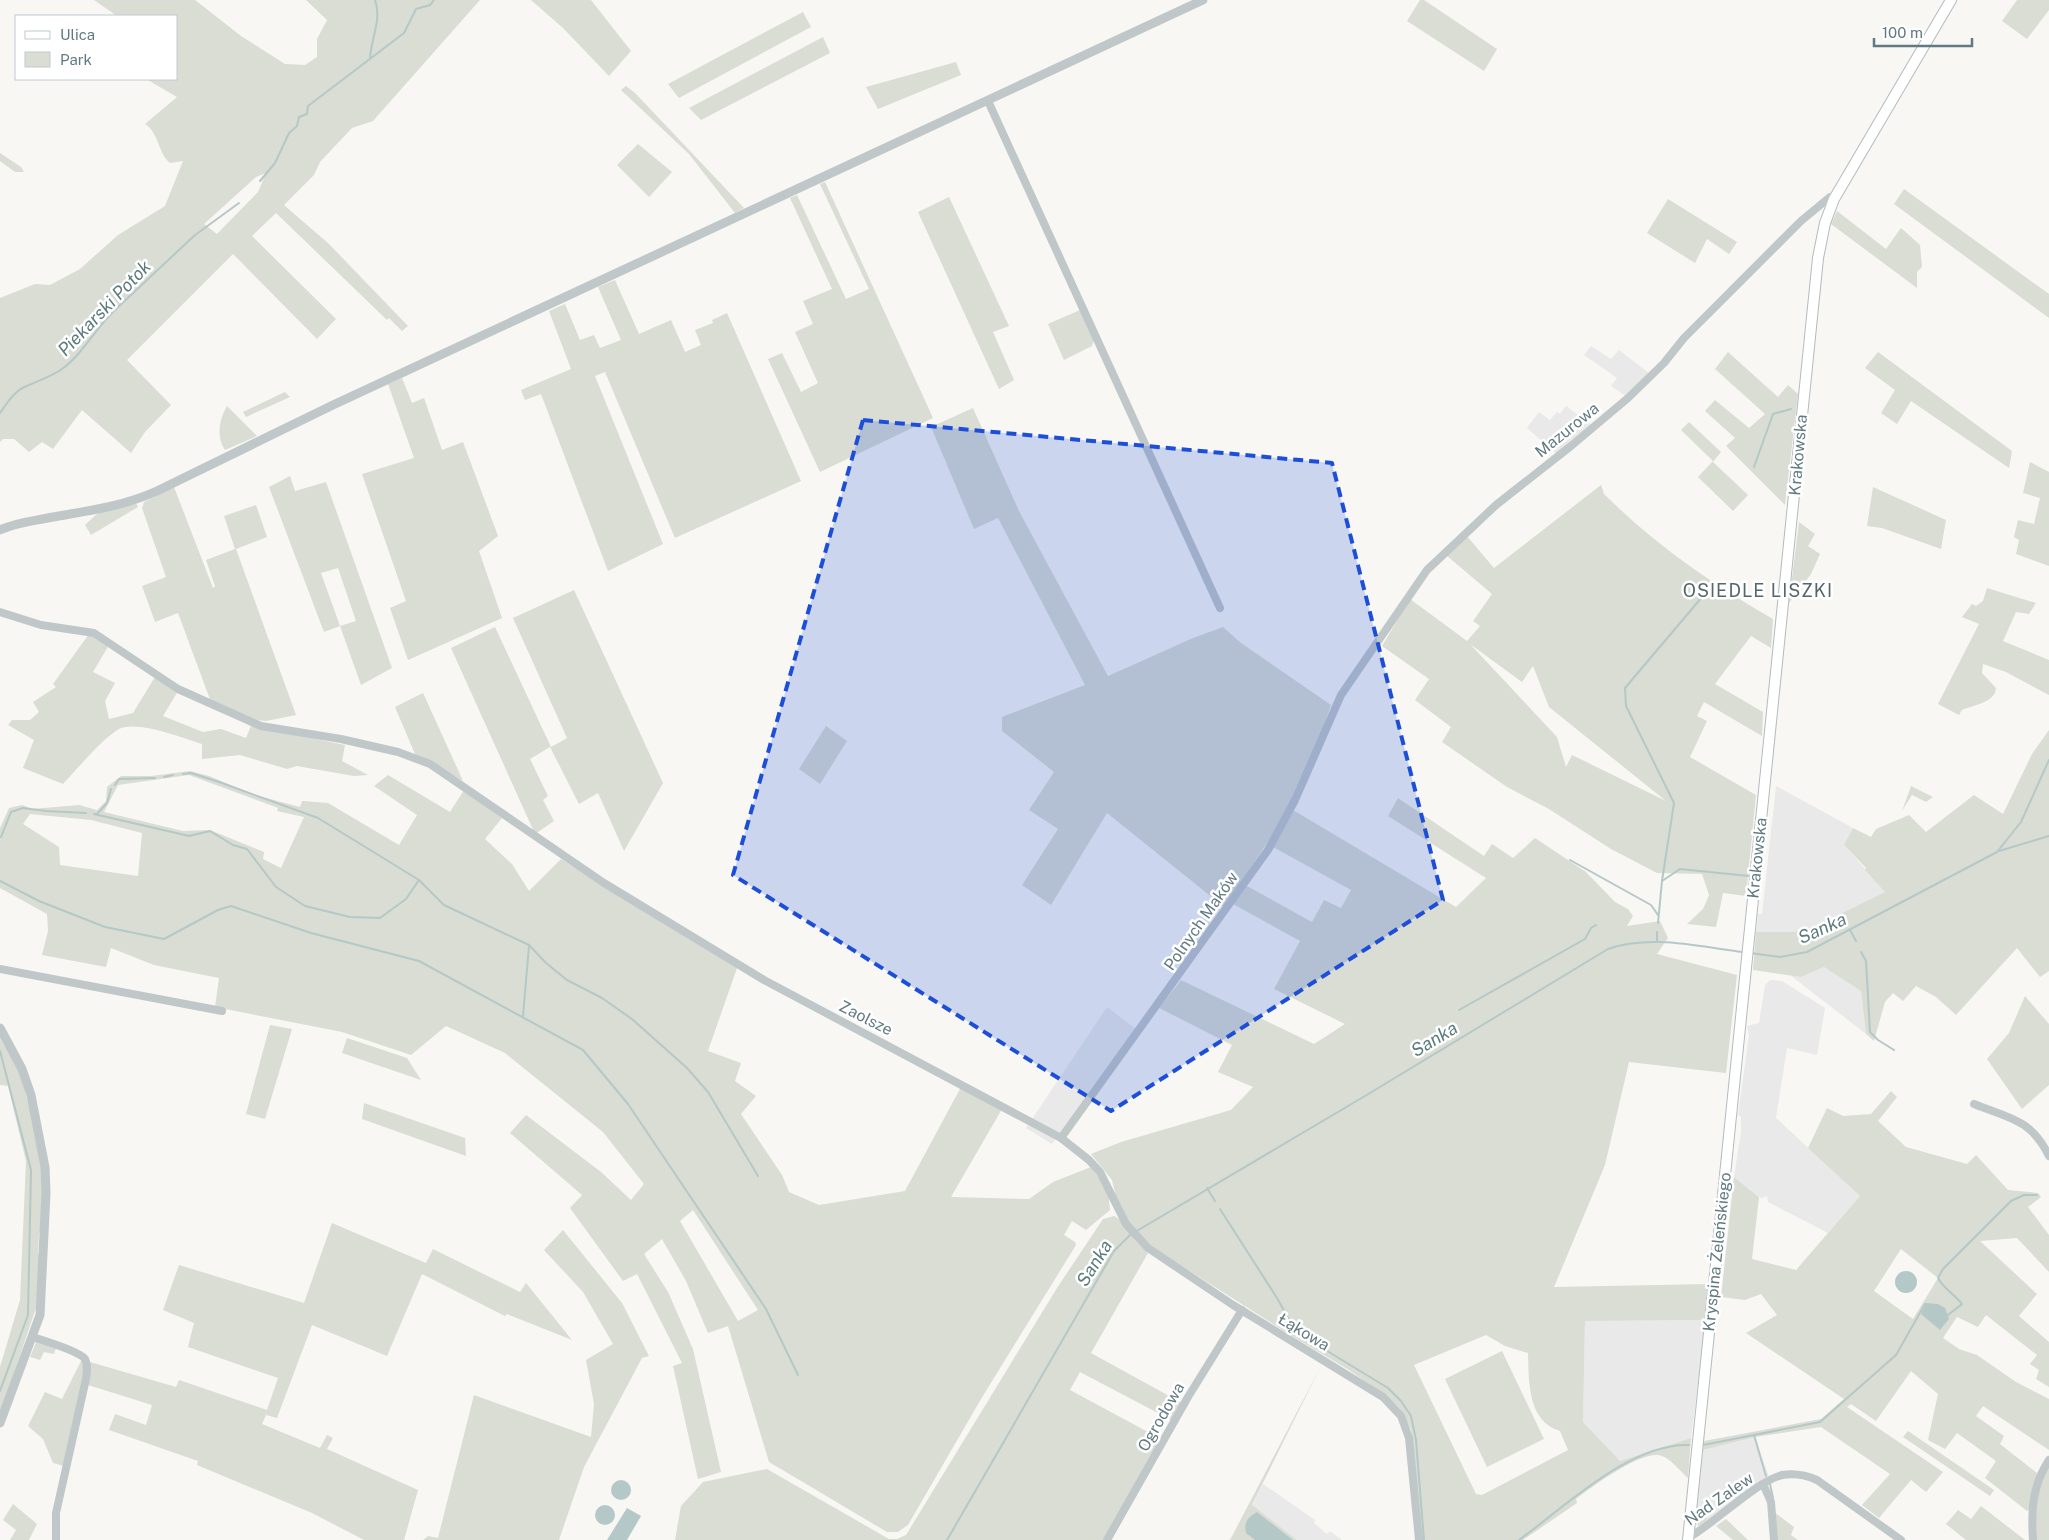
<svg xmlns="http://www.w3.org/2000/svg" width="2049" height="1540" viewBox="0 0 2049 1540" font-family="'Public Sans',sans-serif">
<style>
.built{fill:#e8e9e8}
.green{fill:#d9ddd3;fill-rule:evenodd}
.water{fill:#b5c8c8}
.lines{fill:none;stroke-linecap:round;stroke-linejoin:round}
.stream{stroke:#b5c8c8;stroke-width:2}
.secondary-casing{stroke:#b2bbbe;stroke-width:12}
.minor{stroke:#c0c7c9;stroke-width:8}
.tertiary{stroke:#c0c7c9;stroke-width:9}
.secondary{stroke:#fff;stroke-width:10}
.marked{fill:#1d4ed8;fill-opacity:0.2;stroke:#1d4ed8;stroke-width:4;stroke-dasharray:10 6;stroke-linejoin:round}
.labels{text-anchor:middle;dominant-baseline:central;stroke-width:5;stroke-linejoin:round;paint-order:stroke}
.street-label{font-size:16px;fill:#617a81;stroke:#fff}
.water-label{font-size:18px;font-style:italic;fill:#5c7b7c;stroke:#fff}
.neighbourhood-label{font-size:18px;letter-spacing:1px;fill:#54676b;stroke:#fff}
</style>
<rect width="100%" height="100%" fill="#f8f7f4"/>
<g class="built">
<polygon points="1591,346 1611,359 1619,350 1650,374 1626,396 1611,386 1617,378 1584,355"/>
<polygon points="1566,406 1592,425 1557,454 1527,428 1539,412 1550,420 1557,412 1560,414"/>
<polygon points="1776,786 1853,828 1844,845 1885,892 1819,925 1793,932 1756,932 1758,914 1762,914"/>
<polygon points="1824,967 1861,991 1866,1034 1790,975 1801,977"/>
<polygon points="1770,980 1782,981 1825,1008 1817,1055 1787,1048 1776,1118 1860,1196 1828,1233 1768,1202 1767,1196 1761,1198 1734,1177 1741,1132 1741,1117 1738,1115 1749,1035 1747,1026 1759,1023 1765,985"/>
<polygon points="1107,1007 1136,1029 1052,1144 1026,1128"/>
<polygon points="1706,1320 1691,1438 1620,1461 1583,1422 1585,1321"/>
<polygon points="1755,1437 1769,1477 1698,1526 1695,1522 1703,1450"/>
<polygon points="1263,1484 1315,1520 1314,1523 1327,1534 1330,1531 1342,1540 1297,1540 1252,1506"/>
</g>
<g class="green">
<path d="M94 0H195L241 36 285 64 305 65 317 57V39L327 20 306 0H480L373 121 352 128 320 162 314 175 284 205 329 244 408 326 402 331 389 318 387 320 276 213 252 236 336 319 317 339 233 254 127 360 171 405 145 432 131 453 82 410 53 449 42 442 29 452 14 439H3L0 442V298L35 284 50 285 80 269 118 235 165 206 183 161 170 163C158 153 159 133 145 124L177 97 146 79H176V16H117ZM266 173 258 192 217 234 204 224 256 177Z"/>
<polygon points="531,0 591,0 631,51 609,76 563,28"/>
<polygon points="1420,0 1424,0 1497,49 1484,71 1407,21"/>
<polygon points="2017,0 2049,0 2049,10 2027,39 2002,21"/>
<polygon points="803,12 811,27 679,98 668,84"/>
<polygon points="823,37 830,53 701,120 689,108"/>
<polygon points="956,62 961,75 878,109 866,87"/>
<polygon points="626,86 635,93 744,208 735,213 689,154 621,90"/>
<polygon points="638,144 672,172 649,197 617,165"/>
<polygon points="0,153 21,167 24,172 15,172 0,161"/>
<polygon points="825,182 933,418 820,472 768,359 782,353 801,392 818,383 795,332 813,324 803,301 832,289 790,198 797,195 846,299 869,289 820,184"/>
<polygon points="1904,189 2049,294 2049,318 1894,204"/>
<polygon points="949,197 1009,326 993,332 1014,380 999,389 918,212"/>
<polygon points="1668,199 1737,242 1729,254 1707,239 1695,263 1647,233"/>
<polygon points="1837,211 1886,249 1901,228 1920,245 1922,267 1917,272 1917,288 1831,224"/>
<polygon points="615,280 639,334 671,320 685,352 701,345 695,330 713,323 712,320 727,313 801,481 675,538 605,372 595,376 663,544 608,571 541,394 525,400 521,390 571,369 549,311 565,304 580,340 594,335 600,348 621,340 598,287"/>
<polygon points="1080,310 1094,340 1092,346 1064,360 1048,324"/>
<polygon points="1728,352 1778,397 1788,385 1798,394 1785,505 1726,446 1735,438 1705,411 1715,400 1749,428 1765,414 1715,369"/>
<polygon points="1878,352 2012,451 2009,468 1911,401 1897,424 1881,413 1895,390 1865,368"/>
<polygon points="402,378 412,403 424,398 442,450 463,442 498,536 479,551 502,618 408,660 390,608 406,601 362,474 414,458 388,384"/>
<polygon points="285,392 290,397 246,417 243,412"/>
<path d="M227 406 257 436 225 450C216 437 219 420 227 406Z"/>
<polygon points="973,408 1019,511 1108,676 1193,638 1223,627 1241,643 1331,705 1316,747 1281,822 1224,907 1107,813 1051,905 1022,885 1058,829 1029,810 1054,772 1002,731 1002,717 1085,685 998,518 974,529 931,427"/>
<polygon points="1689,422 1721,452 1713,462 1748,495 1733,511 1698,477 1713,461 1681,430"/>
<polygon points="2030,462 2049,472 2049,566 2016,554 2019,540 2014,537 2018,520 2034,524 2040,498 2023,493"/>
<path d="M290 476 295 491 326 482 392 668 361 685 340 626 324 632 269 487ZM338 568 356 621 340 626 321 573Z"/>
<path d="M1601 485 1604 494C1654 544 1712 584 1773 619L1771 648 1751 636 1715 684 1763 712 1762 736 1704 702 1697 716 1707 721 1690 757 1756 795 1746 896 1723 893 1716 927 1687 924 1703 909 1709 895 1702 874 1657 873 1611 849 1549 809 1507 787 1442 742 1451 727 1415 700 1429 679 1382 646 1410 599 1467 641 1480 626 1473 621 1492 594 1446 555 1466 535 1494 568ZM1470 644 1522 682 1533 666 1549 707 1666 801 1572 755 1566 767 1557 737Z"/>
<polygon points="174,487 213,588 215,586 206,560 235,549 224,516 256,505 267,537 236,549 296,715 266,721 257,720 211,702 178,613 155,622 142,586 166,577 142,508 144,502"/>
<polygon points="1873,487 1946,520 1941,549 1882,528 1867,526"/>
<polygon points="136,503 138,507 91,535 85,525 98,513"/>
<polygon points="1799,522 1815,534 1808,546 1820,554 1811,574 1789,603"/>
<path d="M1987 588 2036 603 2029 614 2016 612 2003 641 2049 660V695L2006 672 1983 664 1982 673 1996 688C1995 703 1973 705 1962 710L1959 715 1938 704 1979 624 1962 617 1972 604 1976 606 1983 601Z"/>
<polygon points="574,590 663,783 624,851 598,793 579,804 550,747 530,759 548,796 543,800 554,821 535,834 451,648 495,627 551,747 567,738 513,618"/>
<path d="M89 634 109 645 93 672 115 683 105 701 109 719 133 713 155 677 178 691 163 716 203 732 221 729 246 738 251 726 345 745 342 761 368 775 354 776 297 766 287 769 240 755 202 759V744C182 738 138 720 119 729 104 737 76 770 63 784L23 768 34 740 8 725 12 720H30L39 712 33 702 56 687 53 684Z"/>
<polygon points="423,693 463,781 415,754 395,707"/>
<polygon points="826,726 847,741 820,784 799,769"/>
<polygon points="2049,730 2049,971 2040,977 2017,948 1956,1015 1936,997 1916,986 1903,1001 1893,993 1885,1002 1874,1041 1866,1034 1861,991 1824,967 1801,977 1753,970 1756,932 1793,932 1818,925 1885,892 1865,870 1866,868 1844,845 1853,828 1871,837 1876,829 1909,815 1926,832 1974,795 2003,814 2032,754"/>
<path d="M190 771 209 776 255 795 300 807 302 801 328 803 399 845 417 815 374 786 388 775 450 812 464 790 502 818 485 839 512 864 529 891 561 859 737 968 708 1051 741 1063 735 1081 756 1096 741 1114 782 1175 789 1192 819 1205 905 1191 961 1087 1002 1109 951 1197 1029 1199 1053 1182 1091 1167 1108 1190 1110 1210 1086 1230 1072 1221 1064 1235 1075 1242 1076 1245 981 1399 908 1525 898 1532H887L769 1462 728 1326 708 1333 686 1281 662 1239 644 1254 668 1292 693 1349 721 1472 698 1479 673 1366 682 1363 637 1274 623 1281 570 1208 582 1195 510 1133 526 1115 601 1172 631 1200 644 1184 603 1132 505 1053 446 1026 411 1055 342 1032 215 1007 219 978 154 965 111 948 106 967 42 955 48 931 47 914 0 888V828L9 808 22 805 32 809 79 805 97 810 106 801 107 787 121 776H151ZM189 775 278 808 277 811 304 817 281 868 263 859 264 852 210 830 183 831 104 812 118 785ZM30 814 91 820 142 833 138 876 60 865 59 847 23 824ZM693 1210 758 1310 738 1321 680 1221Z"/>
<polygon points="1911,786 1933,797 1926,802 1912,795 1902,811"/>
<path d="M1398 798 1484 856 1492 844 1513 858 1535 838 1586 872 1615 902 1628 909 1633 916 1627 926 1660 921 1668 938 1657 954 1737 975 1726 1073 1629 1062 1605 1165 1554 1287 1709 1284 1706 1320 1585 1321 1583 1422 1620 1461 1691 1438 1688 1478C1680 1471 1668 1455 1657 1455 1635 1455 1593 1486 1576 1499L1577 1503 1523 1540H1422L1411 1430 1400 1409 1385 1395 1349 1370 1292 1336 1155 1249 1128 1223 1116 1197 1112 1180 1091 1154 1121 1142 1231 1110 1253 1087 1218 1072 1232 1045 1159 1008 1181 980 1314 1044 1345 1024 1274 989 1300 941 1233 904 1247 886 1312 922 1324 900 1341 908 1351 890 1273 847 1293 810 1456 907 1486 878 1388 816ZM1486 1335 1505 1346 1528 1353C1529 1381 1527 1421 1560 1431L1568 1450 1482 1495 1476 1494 1414 1365Z"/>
<polygon points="2025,996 2049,1024 2049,1085 2022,1109 1987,1059 2009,1033"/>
<polygon points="270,1025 292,1029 265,1119 246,1114"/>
<polygon points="0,1038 20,1073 35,1128 43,1181 41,1232 39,1233 38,1254 40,1255 36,1308 0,1414 0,1367 20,1300 26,1161 8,1086 0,1085"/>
<polygon points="347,1038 407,1058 421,1080 342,1053"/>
<path d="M1891 1091 1897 1097 1878 1121 1906 1147 1967 1164 1976 1155 2008 1190 2038 1193 2041 1197 2028 1207 2049 1235V1272L2017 1238 1980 1241 2037 1294 2019 1316 2049 1342V1387L2036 1379 2039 1370 2030 1364 2037 1355 1986 1315 1978 1327 1957 1317 1943 1338 1959 1349 1977 1355 2016 1382 2049 1399V1450L1983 1406 1976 1416 2004 1436 2000 1444 2037 1473 2030 1509 2027 1511 1985 1478 1996 1461 1957 1433 1945 1449 1928 1440 1938 1394 1911 1371 1876 1421 1851 1404 1847 1407 1943 1472 1926 1492 1911 1480 1879 1518 1862 1505 1890 1474 1821 1427 1755 1437 1703 1450 1704 1441 1821 1419 1844 1399 1746 1333 1777 1315 1761 1294 1745 1300 1721 1297 1734 1177 1759 1197 1752 1259 1796 1270 1860 1196 1808 1148 1827 1108 1843 1116 1871 1114ZM1901 1249 1938 1278 1913 1319 1874 1291Z"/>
<polygon points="364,1103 465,1138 466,1156 362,1119"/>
<polygon points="1114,1216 1119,1219 1148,1253 1091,1353 1182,1403 1173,1421 1080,1372 1070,1390 1161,1439 1105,1540 675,1540 681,1506 703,1482 767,1469 889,1539 897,1539 906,1535 1057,1288 1103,1219"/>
<polygon points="332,1223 426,1263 433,1249 520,1292 526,1283 572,1340 507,1314 505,1316 422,1274 387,1356 312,1325 277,1418 266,1415 262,1424 320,1448 327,1435 333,1438 327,1449 418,1490 404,1540 364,1540 312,1513 197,1465 198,1461 109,1430 115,1414 146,1425 152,1405 88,1385 90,1362 176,1387 179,1380 267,1410 278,1378 188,1347 194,1323 163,1310 179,1265 304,1303"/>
<polygon points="563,1230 622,1303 649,1356 642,1358 584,1467 559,1540 423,1540 428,1536 438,1538 474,1395 591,1437 594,1404 586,1360 613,1344 583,1292 544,1250"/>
<polygon points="37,1340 56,1348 54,1354 44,1352 40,1360 30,1357"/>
<polygon points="1502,1351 1544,1439 1487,1467 1445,1379"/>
<polygon points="82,1359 85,1367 64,1466 53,1463 43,1439 28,1426 45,1392 62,1399"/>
<polygon points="1321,1366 1252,1505 1297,1540 1230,1540"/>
<polygon points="1908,1431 1994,1490 1990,1496 1903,1437"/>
<path d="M2049 1466V1540H2036C2034 1514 2035 1489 2049 1466Z"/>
<polygon points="13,1504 37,1524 29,1540 10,1540 16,1530 3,1520"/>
<polygon points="1697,1506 1708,1519 1699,1526 1696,1522"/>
<polygon points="1981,1506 2025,1540 1966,1540 1946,1524 1958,1510 1971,1519"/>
<polygon points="1774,1512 1794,1527 1791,1535 1798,1540 1776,1540"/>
<polygon points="1726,1519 1748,1540 1733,1540 1716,1526"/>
</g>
<g class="water">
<circle cx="1906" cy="1282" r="11"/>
<polygon points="1926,1303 1938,1304 1945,1308 1949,1319 1940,1330 1921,1314"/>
<circle cx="621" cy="1490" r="10"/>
<circle cx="605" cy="1515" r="10"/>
<polygon points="627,1508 641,1516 627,1540 607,1540"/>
<path d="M1257 1512 1293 1540H1255L1246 1533C1244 1522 1247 1518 1257 1512Z"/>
</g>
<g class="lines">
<g class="stream">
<path d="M370 59C371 38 382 20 375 0"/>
<polyline points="260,181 275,163 289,133 297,126 299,117 307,114 308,106 404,33 416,9 430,5 434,0"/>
<path d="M0 413C7 403 15 390 27 386 39 380 51 377 62 369 83 354 96 327 116 309L195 235 239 203"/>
<polyline points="1754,467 1773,414 1791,409"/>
<polyline points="183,774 191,773 219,782 318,818 419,880 444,905 529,945 546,963 567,980 602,998 632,1019 687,1068 708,1092 758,1176"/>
<polyline points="164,777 173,775"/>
<polyline points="115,785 119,779 155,778"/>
<polyline points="94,814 189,836 210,831 233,845 247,849 276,887 305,906 350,917 380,918 406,899 419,880"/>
<polyline points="97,814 107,803 111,789"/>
<polyline points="1,837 11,812 23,808 46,811 86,813"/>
<polyline points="1999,851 2049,836"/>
<polyline points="1570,860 1651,905 1658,915"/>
<polyline points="0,881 39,901 105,927 164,939 218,910 231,906 311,933 419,961 583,1050 628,1104 766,1309 798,1375"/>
<polyline points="1662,881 1674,803 1626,706 1625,688 1708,590"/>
<polyline points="1658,923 1662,881 1680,869 1749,876"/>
<polyline points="1850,930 1856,941"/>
<polyline points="1657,942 1657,932"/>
<polyline points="1861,952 1866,961 1870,1032 1878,1040 1894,1050"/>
<polyline points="1750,953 1780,957 1807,952 1997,852 2021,822 2049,760"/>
<polyline points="1459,1010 1585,939 1591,928 1596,925"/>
<polyline points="523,1016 529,946"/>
<polyline points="0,1051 31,1170 28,1315 0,1391"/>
<polyline points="1207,1188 1215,1201"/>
<polyline points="1220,1209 1277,1298 1296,1332 1388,1388 1401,1401 1411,1416 1416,1440 1424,1540"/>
<path d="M1135 1232 1365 1096 1608 949C1650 934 1700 947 1743 952"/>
<path d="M1948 1315 1962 1304C1955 1295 1943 1288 1938 1278L1943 1269 2011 1201 2024 1195H2037"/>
<polyline points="1754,1435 1766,1476"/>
<polyline points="1703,1445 1820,1422 1896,1355 1925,1304 1927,1306"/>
<polyline points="1770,1484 1773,1498"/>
<polyline points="947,1540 1114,1251 1131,1234"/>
<path d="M1519 1540C1565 1507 1630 1443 1689 1445"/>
</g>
<defs>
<polyline id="secondary" points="1688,1540 1818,258 1825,223 1834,199 1951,0"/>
</defs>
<use href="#secondary" class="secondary-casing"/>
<g class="minor">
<polyline points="988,101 1220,608"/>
<polyline points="0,612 41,625 94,633 178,689 261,726 341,739 398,752 430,764 604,883 764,980 1061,1138 1089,1160 1100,1172 1126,1224 1148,1248 1233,1305 1383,1397 1401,1416 1409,1438 1419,1540"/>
<polyline points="0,969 222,1011"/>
<path d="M1974 1104C2009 1118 2031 1119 2049 1156"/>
<polyline points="1061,1138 1268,850 1295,800 1341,695 1427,570 1496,505 1571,446 1628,398 1664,363 1684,338 1801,221 1830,197 1834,199"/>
<path d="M33 1337C44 1341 79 1351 85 1359 88 1365 87 1373 86 1379L56 1513V1540"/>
<polyline points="1763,1484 1771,1502 1774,1540"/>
<path d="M1688 1538C1715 1523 1757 1481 1782 1475 1795 1473 1806 1475 1817 1480L1901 1540"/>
<polyline points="1107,1540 1188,1397 1242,1310"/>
<path d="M2033 1540C2031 1511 2032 1486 2049 1460"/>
</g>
<g class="tertiary">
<path d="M0 530C17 522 34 521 53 517 88 511 124 506 157 491L333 405 1203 0"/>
<polyline points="0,1028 22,1069 31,1095 45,1167 46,1193 40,1315 0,1423"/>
</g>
<use href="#secondary" class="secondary"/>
</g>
<path class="marked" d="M863 420 1332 463 1443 900 1111 1111 733 875Z"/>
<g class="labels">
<g class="street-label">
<text transform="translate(1567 430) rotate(-39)">Mazurowa</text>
<text transform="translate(1798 455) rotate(-85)">Krakowska</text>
<text transform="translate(1757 858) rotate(-84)">Krakowska</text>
<text transform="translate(1201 921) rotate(-55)">Polnych Maków</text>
<text transform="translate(866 1018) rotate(27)">Zaolsze</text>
<text transform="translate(1717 1252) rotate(-84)">Kryspina Żeleńskiego</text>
<text transform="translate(1304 1332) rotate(31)">Łąkowa</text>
<text transform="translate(1161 1417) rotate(-60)">Ogrodowa</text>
<text transform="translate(1719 1499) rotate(-35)">Nad Zalew</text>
</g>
<g class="water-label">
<text transform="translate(104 308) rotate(-46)">Piekarski Potok</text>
<text transform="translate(1822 928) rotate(-24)">Sanka</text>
<text transform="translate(1434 1039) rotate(-31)">Sanka</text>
<text transform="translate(1094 1263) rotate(-58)">Sanka</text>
</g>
<g class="neighbourhood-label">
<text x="1758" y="590">OSIEDLE LISZKI</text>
</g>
</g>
<rect x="15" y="15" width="162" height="65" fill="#ffffff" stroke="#c0cacd"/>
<rect x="25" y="31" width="25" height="8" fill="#ffffff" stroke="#c0cacd"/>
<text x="60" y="40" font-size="15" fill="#617a81">Ulica</text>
<rect x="25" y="52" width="25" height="15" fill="#d9ddd3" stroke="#c0cacd"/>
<text x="60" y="65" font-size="15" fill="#617a81">Park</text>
<path d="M1874 38v8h98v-8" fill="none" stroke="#617a81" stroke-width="2.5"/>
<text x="1882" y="38" font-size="15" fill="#617a81" stroke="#ffffff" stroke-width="4" paint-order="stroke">100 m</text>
</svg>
